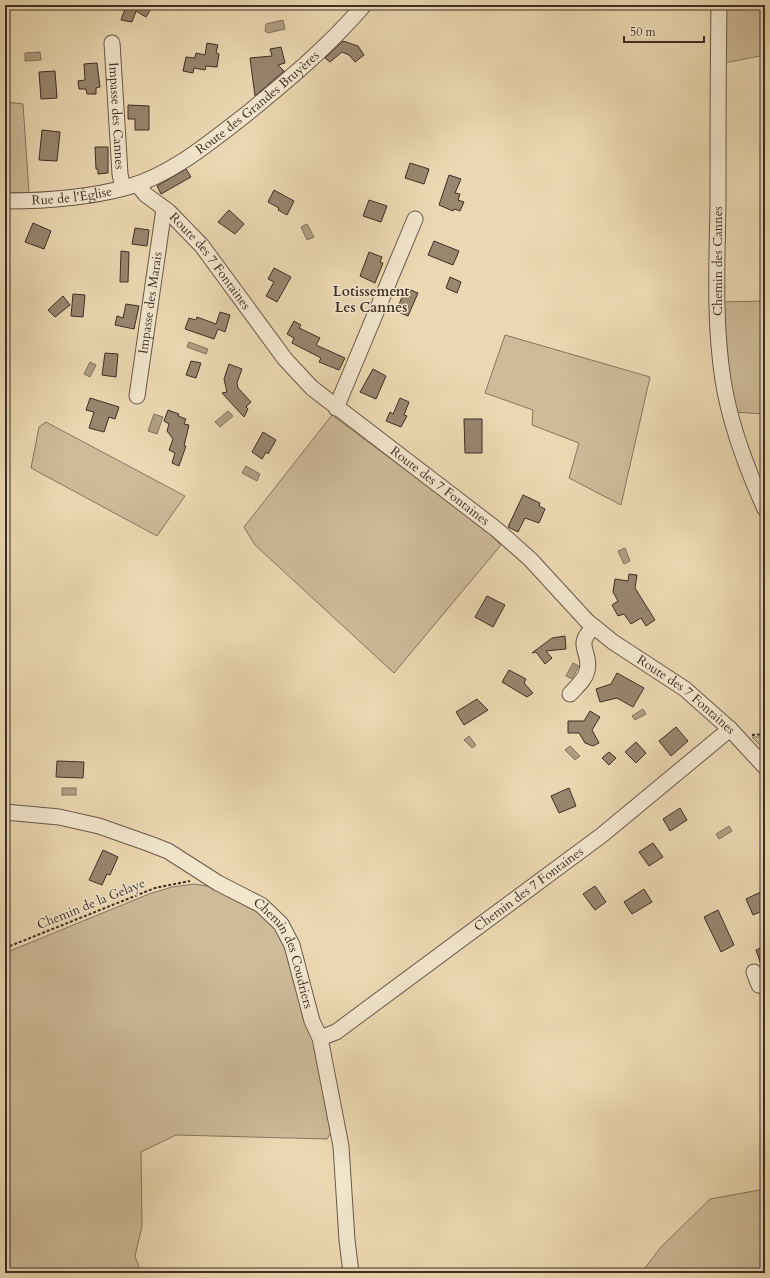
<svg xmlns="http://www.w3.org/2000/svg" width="770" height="1278" viewBox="0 0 770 1278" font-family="Cardo,serif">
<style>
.green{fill:#cebb9a;stroke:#867460}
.water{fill:#b09e82;stroke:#82715d}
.building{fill:#98866f;stroke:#3e2e26}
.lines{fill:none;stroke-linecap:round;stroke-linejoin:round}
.minor-casing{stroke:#695849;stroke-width:17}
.path{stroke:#3e2e26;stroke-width:2;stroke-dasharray:3 2;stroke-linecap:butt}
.minor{stroke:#f2e6cd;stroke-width:15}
.labels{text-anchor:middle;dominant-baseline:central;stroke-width:3;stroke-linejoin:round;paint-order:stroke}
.street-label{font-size:13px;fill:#3e2e26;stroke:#f2e6cd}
.neighbourhood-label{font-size:14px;font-weight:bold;fill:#3e2e26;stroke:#f2e6cd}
</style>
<rect width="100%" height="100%" fill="#ebd8b2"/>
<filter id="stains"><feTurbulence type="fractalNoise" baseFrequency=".005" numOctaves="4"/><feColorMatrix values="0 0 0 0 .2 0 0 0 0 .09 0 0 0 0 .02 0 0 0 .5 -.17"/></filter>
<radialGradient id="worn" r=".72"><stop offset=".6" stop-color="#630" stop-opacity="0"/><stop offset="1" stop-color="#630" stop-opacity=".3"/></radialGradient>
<g class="green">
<polygon points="724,5 765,5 765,55 724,63"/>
<polygon points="5,102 23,104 29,193 5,192"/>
<polygon points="765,301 765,414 734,412 726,379 721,302"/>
<polygon points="505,335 650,377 621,505 569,478 579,443 532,425 533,410 485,393"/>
<polygon points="332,415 480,525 501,545 394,673 255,545 244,527"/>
<polygon points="46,422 185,496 157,536 31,468 39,427"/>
<polygon points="752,737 765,737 765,751 764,749"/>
<polygon points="195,884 212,887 260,911 280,931 313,1037 332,1131 327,1139 176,1135 141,1152 142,1226 135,1256 141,1273 5,1273 5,953 149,894 172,887"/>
<polygon points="765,1189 765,1273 641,1273 661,1247 710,1199"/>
</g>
<g class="water">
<polygon points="283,20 285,29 268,33 265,31 266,24"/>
<polygon points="40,52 41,60 25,61 25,53"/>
<polygon points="307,224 314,237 307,240 301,227"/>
<polygon points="189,342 208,349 206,354 187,347"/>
<polygon points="90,362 96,365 90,377 84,374"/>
<polygon points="228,411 233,416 220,427 215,422"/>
<polygon points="154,414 163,417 157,434 148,431"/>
<polygon points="246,466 260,474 257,481 242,473"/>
<polygon points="625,548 630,561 624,564 618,551"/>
<polygon points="573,663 579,666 572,679 566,676"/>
<polygon points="643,709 646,714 635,720 632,716"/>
<polygon points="469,736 476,745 472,748 464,740"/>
<polygon points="570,746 580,756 575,760 565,750"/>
<rect x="62" y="788" width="14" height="7"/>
<polygon points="729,826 732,831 719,839 716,834"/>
</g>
<g class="building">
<polygon points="124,5 153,5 146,17 136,11 132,22 121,20 126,6"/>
<polygon points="343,41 358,46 364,55 355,62 349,55 342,52 330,62 325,58"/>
<polygon points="207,43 218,45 216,53 219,54 217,67 206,66 205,70 194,68 193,73 183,71 186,57 195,58 196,53 205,55"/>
<polygon points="281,47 285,63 278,65 284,71 255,96 250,58 272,56 270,49"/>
<polygon points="97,63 100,87 96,88 96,94 87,94 86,89 79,89 78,81 85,80 84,64"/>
<polygon points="55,71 57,98 41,99 39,72"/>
<polygon points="128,105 149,106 149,130 135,130 135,119 128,119"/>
<polygon points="42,130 60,132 57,161 39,160"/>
<polygon points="95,147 108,147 108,173 98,174 98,169 96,169"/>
<polygon points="410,163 429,169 424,184 405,178"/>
<polygon points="186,169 191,177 161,194 157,186"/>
<polygon points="449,175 461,179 455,193 460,194 458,200 464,202 460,211 454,209 453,211 439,205"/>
<polygon points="274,190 294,201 287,215 278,210 279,208 268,202"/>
<polygon points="369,200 387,206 381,222 363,216"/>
<polygon points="229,210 244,224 235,234 218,222"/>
<polygon points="33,223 51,231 44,249 25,242"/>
<polygon points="135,228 149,230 147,246 132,244"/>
<polygon points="434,241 459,251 453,265 428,255"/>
<polygon points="121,251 129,252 128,282 120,282"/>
<polygon points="369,252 382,257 380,262 383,263 375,283 360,276"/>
<polygon points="274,268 291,277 277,302 266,296 274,282 268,279"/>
<polygon points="450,277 461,282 457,293 446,288"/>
<polygon points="406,288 418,293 408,316 396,311"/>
<polygon points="73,294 85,295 83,317 71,316"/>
<polygon points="63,296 70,305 55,317 48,310"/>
<polygon points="126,304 139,306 134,329 115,325 117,316 123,318"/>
<polygon points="220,312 230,315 225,332 218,329 214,339 185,329 189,318 196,320 197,317 216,324"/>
<polygon points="294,321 301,325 299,328 320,338 316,345 345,358 339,370 319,362 321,358 292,343 294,338 287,334"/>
<polygon points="105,353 118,354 116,377 102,375"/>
<polygon points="191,361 201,363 196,378 186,375"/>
<polygon points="229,364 242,369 237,383 238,388 251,402 246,407 248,409 244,417 222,393 227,392 224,379"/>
<polygon points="373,369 386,376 376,399 360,392"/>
<polygon points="90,398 119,407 115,419 109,417 104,432 89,428 94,412 86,410"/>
<polygon points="400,398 409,402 404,415 407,416 401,427 386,421 390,412 393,414"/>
<polygon points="168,410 179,414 178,416 186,419 184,424 189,425 184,446 186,446 179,466 172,463 175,453 169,450 173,439 167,431 169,424 164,421"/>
<polygon points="464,419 482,419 482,453 465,453"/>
<polygon points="263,432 276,440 268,454 266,452 262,459 252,452"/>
<polygon points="523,495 540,503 539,506 545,509 539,523 525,518 518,532 508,527"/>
<polygon points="629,574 637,575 635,588 655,620 646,626 641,618 631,624 624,614 618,616 612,605 618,601 613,592 615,579 628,581"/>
<polygon points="487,596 505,605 493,627 475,617"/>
<polygon points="565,636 566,649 546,651 552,658 545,664 536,652 532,653 552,638"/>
<polygon points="509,670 526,679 524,683 533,693 527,697 502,682"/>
<polygon points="617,673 644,688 633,707 617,698 600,702 596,689 611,684"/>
<polygon points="477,699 488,710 464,725 456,712"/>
<polygon points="590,711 600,717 592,730 599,743 593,746 585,743 579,733 568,733 568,721 584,721"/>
<polygon points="676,727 688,741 671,756 659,741"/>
<polygon points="636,742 646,753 636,763 625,752"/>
<polygon points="609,752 616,758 609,765 602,758"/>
<polygon points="57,761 84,762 83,778 56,777"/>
<polygon points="569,788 576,806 559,813 551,796"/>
<polygon points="680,808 687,820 670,831 663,819"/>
<polygon points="653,843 663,857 649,866 639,852"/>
<polygon points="103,850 118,857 110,875 107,874 102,885 89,880"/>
<polygon points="595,886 606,902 595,910 583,894"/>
<polygon points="644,889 652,902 632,914 624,902"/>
<polygon points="765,890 765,910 753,915 746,899"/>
<polygon points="718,910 734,945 721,952 704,917"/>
<polygon points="765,946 765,973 764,973 756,950"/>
</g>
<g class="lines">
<defs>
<g id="minor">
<path d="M719 5C718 72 718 138 718 205 717 263 714 322 723 380 730 425 746 467 765 509"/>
<path id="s1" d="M112 43 120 174 123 188"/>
<path id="s2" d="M137 184 146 195 168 211 202 246 285 359 312 388 496 529 530 559 587 621 613 642 685 689 730 729 765 767"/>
<path id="s3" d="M5 201C47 201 88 198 128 187 171 175 209 143 244 116 287 81 328 47 364 5"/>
<path id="s4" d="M137 396 164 209"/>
<polyline points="336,408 415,219"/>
<path d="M570 694C576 687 585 680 587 671 592 651 573 646 594 627"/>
<path id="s5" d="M5 812 59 817 99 826 150 844 168 851 218 883 261 905 281 924 292 945 312 1021 320 1038 341 1146 347 1240 351 1273"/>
<polyline points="754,972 759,985 765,986"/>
<path id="s6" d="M320 1038 336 1032 602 835 730 729"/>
</g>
</defs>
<use href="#minor" class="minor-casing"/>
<g class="path">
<polyline points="752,735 765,734"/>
<polyline points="5,948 155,888 190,881"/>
</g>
<use href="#minor" class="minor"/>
</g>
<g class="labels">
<g class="street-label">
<text stroke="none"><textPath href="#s3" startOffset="280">Route des Grandes Bruyères</textPath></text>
<text stroke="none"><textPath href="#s1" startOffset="73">Impasse des Cannes</textPath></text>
<text stroke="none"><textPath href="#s3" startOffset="67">Rue de l'Église</textPath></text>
<text transform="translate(718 261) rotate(-90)">Chemin des Cannes</text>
<text stroke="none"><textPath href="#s2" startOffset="107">Route des 7 Fontaines</textPath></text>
<text stroke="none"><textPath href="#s4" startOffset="94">Impasse des Marais</textPath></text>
<text stroke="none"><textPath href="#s2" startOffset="431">Route des 7 Fontaines</textPath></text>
<text stroke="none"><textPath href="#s2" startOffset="755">Route des 7 Fontaines</textPath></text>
<text stroke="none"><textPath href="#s6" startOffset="257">Chemin des 7 Fontaines</textPath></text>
<text transform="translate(91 904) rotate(-22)">Chemin de la Gelaye</text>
<text stroke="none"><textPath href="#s5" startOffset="331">Chemin des Coudriers</textPath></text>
</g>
<g class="neighbourhood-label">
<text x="371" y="291">Lotissement<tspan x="371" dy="16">Les Cannes</tspan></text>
</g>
</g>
<rect width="770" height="1278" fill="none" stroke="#ebd8b2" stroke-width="20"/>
<rect x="6" y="6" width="758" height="1266" fill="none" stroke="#3e2e26" stroke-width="2"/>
<rect x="10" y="10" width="750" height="1258" fill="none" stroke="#3e2e26"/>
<path d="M624 36v6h80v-6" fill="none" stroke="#3e2e26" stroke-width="2"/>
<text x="630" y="36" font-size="12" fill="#3e2e26" stroke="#f2e6cd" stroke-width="3" paint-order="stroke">50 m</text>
<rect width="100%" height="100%" filter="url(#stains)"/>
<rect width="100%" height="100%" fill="url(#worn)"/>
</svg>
